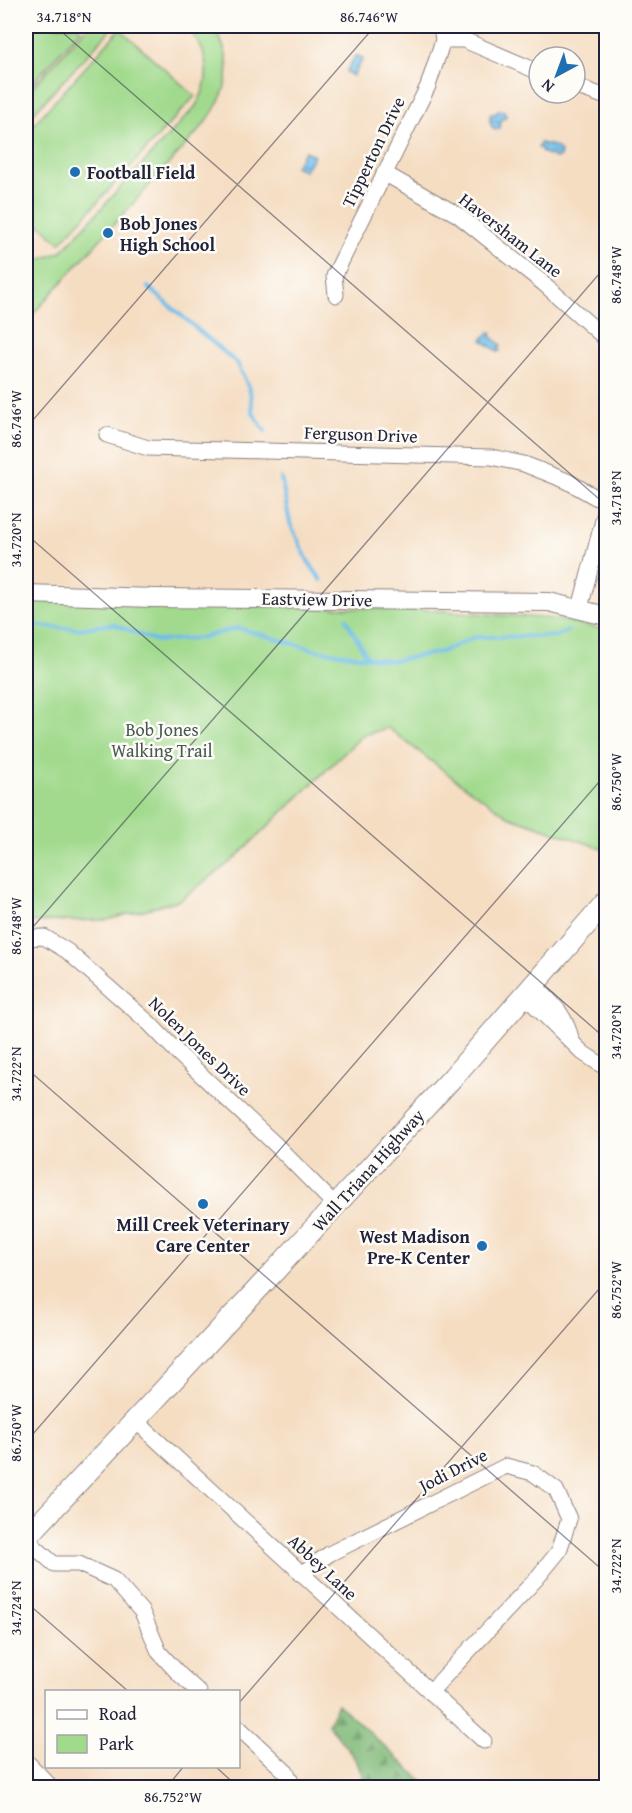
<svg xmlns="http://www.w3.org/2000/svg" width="632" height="1813" viewBox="0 0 632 1813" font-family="'Gentium Book Plus',serif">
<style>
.green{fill:#a1da8d;stroke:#627e64;stroke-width:1.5}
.forest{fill:url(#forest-firs);stroke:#516e5a;stroke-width:1.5}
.water{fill:url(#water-ripples);stroke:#487092;stroke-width:1.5}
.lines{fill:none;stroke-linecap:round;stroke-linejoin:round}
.stream{stroke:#6ebde9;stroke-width:4}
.minor-casing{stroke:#8c807e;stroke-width:17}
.tertiary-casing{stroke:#8c807e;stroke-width:20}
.secondary-casing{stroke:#8c807e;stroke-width:23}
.minor{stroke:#fff;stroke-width:15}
.tertiary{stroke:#fff;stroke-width:18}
.secondary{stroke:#fff;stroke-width:21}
.ticks{fill:none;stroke:#22223b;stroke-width:1.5;stroke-opacity:0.45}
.poi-dot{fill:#1f6fb2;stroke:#fdfcf7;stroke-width:2}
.labels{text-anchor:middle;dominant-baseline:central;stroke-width:5;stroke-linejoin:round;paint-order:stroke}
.street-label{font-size:18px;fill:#22223b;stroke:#fdfcf7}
.poi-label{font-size:18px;font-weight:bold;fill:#22223b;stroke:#fdfcf7;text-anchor:start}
.park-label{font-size:18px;fill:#485954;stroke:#fdfcf7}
.neatline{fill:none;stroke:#22223b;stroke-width:2}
.ticks-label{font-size:15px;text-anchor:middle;fill:#22223b}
</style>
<defs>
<pattern id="forest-firs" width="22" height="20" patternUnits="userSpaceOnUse" patternTransform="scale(1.5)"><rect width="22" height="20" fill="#80ba78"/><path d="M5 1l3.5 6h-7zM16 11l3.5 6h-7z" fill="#689764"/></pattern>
<pattern id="water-ripples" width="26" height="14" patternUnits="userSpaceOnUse" patternTransform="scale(1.5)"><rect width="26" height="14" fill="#6ebde9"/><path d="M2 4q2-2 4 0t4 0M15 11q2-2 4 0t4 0" fill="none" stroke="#5a99be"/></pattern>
</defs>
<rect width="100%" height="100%" fill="#fdfcf7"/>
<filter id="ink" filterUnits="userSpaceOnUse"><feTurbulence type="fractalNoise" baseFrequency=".0167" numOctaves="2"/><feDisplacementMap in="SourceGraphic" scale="12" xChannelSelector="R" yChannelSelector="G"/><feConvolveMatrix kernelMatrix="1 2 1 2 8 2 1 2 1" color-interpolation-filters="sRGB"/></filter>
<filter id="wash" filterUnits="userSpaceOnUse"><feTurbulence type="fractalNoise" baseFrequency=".008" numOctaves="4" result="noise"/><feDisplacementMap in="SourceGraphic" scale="24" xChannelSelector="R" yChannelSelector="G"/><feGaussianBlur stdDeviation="1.35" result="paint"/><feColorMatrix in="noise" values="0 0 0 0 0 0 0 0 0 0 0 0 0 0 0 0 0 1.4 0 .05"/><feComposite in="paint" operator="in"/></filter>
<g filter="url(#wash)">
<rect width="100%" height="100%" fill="#f5ddc2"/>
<g class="green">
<polygon points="26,26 77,26 81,29 26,90"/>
<polygon points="88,26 114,26 26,121 26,94"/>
<path d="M182 26H212C239 63 228 95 201 128L33 314 26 308V293L36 280 26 279V260L42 259 61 252 195 107C213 80 210 45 182 26Z"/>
<polygon points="120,29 195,96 60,243 26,212 26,133"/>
<polygon points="26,600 431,610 555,619 606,630 606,850 508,816 460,783 388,728 363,735 233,860 180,900 107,920 26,922"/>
</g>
<polygon class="forest" points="338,1704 429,1787 367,1787 356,1760 328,1724"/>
<g class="water">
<polygon points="355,56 359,56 363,59 353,76 346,72"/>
<path d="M499 110 504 111 506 116 501 121 500 128 496 130C491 128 488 119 491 114H495Z"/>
<path d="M540 143C547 145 556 144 561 152L560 157 556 158 541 152 542 149 538 148Z"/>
<polygon points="305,151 314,156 304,171 295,166"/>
<polygon points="489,332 492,333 491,336 501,345 498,348 500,350 498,352 482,340"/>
</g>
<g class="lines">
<g class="stream">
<polyline points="148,287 238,364 250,391 253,413 265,431"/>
<polyline points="281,478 290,523 308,561 321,580"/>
<polyline points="346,619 367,657"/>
<polyline points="26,625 77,629 113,624 156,641 200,638 238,628 316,650 392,661 441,652 475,637 556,636 568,631"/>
</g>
</g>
</g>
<g filter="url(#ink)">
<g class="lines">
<defs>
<g id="minor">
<polyline points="443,40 464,40 539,72"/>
<polyline points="575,86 606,97"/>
<polyline points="384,173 458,215 543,283 606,339"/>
<polyline points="336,295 334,276 428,86 443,40 441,26"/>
<polyline points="107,435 148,448 491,457 524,464 567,481 606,503"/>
<polyline points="580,608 606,509"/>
<polyline points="26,938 44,937 67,951 149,1023 180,1055 276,1145 335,1205"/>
<path d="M534 985C552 1003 564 1012 571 1038"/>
<polyline points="524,995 583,1053 606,1068"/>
<polyline points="136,1421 484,1741"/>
<polyline points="26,1539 54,1564 79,1564 114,1580 142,1612 159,1652 179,1674 199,1692"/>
<polyline points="301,1574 329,1554 506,1466 533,1473 556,1490 569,1519 559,1551 537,1578 430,1692"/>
<polyline points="238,1727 287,1773 294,1788"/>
<polyline points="26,1761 52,1788"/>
</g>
<polyline id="tertiary" points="26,594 153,598 549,602 606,616"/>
<polyline id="secondary" points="26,1538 309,1234 453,1077 606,902"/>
</defs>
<use href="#minor" class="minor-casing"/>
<use href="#tertiary" class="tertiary-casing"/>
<use href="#secondary" class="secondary-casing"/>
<use href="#minor" class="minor"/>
<use href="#tertiary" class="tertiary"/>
<use href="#secondary" class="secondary"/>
</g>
</g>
<path class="ticks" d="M55 26 606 505M26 428 375 26M26 534 606 1039M26 935 606 266M26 1068 606 1573M26 1442 606 774M26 1602 129 1692M238 1704 606 1281M215 1766 239 1788M166 1788 184 1766"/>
<g class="poi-dot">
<circle cx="75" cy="172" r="6"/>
<circle cx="108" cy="233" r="6"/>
<circle cx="203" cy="1204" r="6"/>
<circle cx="482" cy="1246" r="6"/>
</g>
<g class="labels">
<g class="street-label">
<text transform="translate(373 152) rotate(-64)">Tipperton Drive</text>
<text transform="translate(511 235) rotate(38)">Haversham Lane</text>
<text transform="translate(361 434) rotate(2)">Ferguson Drive</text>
<text transform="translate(317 599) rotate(1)">Eastview Drive</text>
<text transform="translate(200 1046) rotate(44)">Nolen Jones Drive</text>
<text transform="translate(368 1170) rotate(-48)">Wall Triana Highway</text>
<text transform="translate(453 1470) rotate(-27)">Jodi Drive</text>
<text transform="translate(323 1567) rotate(43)">Abbey Lane</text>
</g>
<g class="poi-label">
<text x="87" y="172">Football Field</text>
<text x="120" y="223">Bob Jones<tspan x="120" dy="21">High School</tspan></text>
<text x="203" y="1224" text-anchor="middle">Mill Creek Veterinary<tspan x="203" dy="21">Care Center</tspan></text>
<text x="470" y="1236" text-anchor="end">West Madison<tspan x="470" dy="21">Pre-K Center</tspan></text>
</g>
<g class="park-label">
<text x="162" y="729">Bob Jones<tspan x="162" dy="21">Walking Trail</tspan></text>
</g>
</g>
<rect width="632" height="1813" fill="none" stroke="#fdfcf7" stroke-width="66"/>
<rect x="45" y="1690" width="195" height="78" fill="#fdfcf7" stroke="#a5a5ac" stroke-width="1.5"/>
<rect x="57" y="1710" width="30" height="9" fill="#ffffff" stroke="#a5a5ac" stroke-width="1.5"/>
<text x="99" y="1720" font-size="18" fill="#22223b">Road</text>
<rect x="57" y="1735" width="30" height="18" fill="#a1da8d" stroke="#a5a5ac" stroke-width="1.5"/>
<text x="99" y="1750" font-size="18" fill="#22223b">Park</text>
<g transform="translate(557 75) rotate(221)"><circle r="28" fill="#fdfcf7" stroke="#a5a5ac" stroke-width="1.5"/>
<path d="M0-4.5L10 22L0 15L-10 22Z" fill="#1f6fb2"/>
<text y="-9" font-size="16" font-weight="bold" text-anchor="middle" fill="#22223b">N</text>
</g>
<rect x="33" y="33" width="566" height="1747" class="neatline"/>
<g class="ticks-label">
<text x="64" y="22">34.718°N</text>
<text x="369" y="22">86.746°W</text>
<text transform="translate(616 275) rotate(-90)" y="5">86.748°W</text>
<text transform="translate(16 419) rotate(-90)" y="5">86.746°W</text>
<text transform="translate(616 498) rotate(-90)" y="5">34.718°N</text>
<text transform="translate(16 540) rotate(-90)" y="5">34.720°N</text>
<text transform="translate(616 782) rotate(-90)" y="5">86.750°W</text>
<text transform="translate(16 926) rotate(-90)" y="5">86.748°W</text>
<text transform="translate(616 1032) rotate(-90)" y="5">34.720°N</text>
<text transform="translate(16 1074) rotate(-90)" y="5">34.722°N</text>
<text transform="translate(616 1290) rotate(-90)" y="5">86.752°W</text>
<text transform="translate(16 1433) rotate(-90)" y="5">86.750°W</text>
<text transform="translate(616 1566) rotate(-90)" y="5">34.722°N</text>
<text transform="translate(16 1608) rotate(-90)" y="5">34.724°N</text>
<text x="173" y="1802">86.752°W</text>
</g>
</svg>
